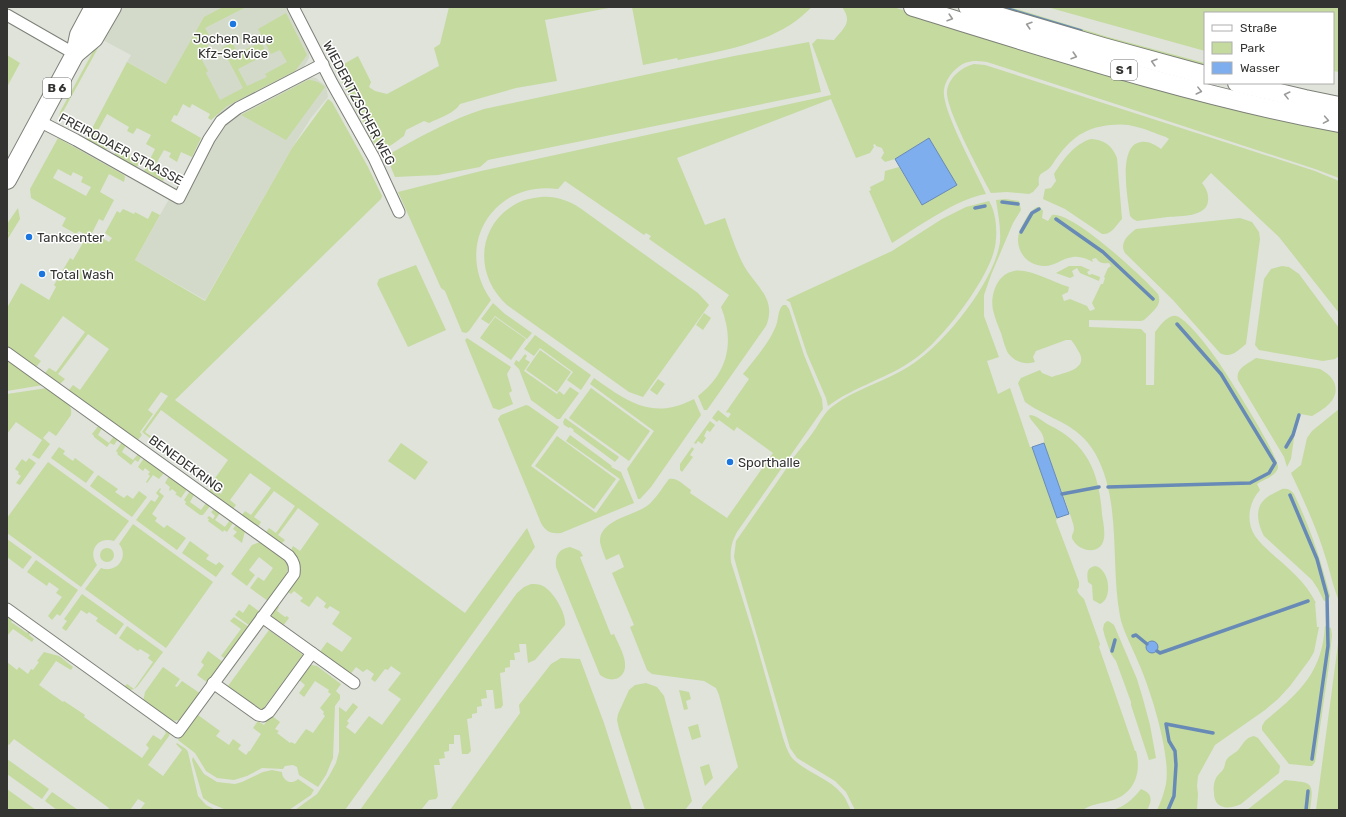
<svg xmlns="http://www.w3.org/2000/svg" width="1346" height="817" viewBox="0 0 1346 817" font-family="Rubik,sans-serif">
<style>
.built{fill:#d4daca}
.green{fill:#c5da9f;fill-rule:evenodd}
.water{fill:#7eaeee;stroke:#688ab6}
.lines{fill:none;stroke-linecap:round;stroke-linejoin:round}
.stream{stroke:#688ab6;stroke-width:3.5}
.street-casing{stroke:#7d8078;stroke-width:13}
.primary-casing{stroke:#7d8078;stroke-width:20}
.street{stroke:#fff;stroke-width:11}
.primary{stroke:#fff;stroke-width:18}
.oneway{stroke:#9a9a98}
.poi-dot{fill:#1b76e0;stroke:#fff;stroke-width:1.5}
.labels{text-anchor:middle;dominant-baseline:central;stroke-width:3;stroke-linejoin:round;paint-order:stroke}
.shield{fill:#fff;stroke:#717270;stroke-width:1}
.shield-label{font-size:12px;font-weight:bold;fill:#343532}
.poi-label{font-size:13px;fill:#343532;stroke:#fff;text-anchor:start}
.street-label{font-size:13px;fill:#343532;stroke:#fff}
</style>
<rect width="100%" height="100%" fill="#dfe3da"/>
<g class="built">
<polygon points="123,7 285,7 309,52 309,58 303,68 220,116 210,108 127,62 131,55 101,39"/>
<polygon points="311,77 316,78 326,86 328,97 311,118 292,148 205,300 135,260 169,199 178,205 181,204 185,200 218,134 227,122 236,116 303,79"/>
</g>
<g class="green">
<polygon points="223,7 246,7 205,28 209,35 204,38 209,47 198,53 208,71 206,73 220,100 243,88 222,48 232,42 238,53 261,42 267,54 238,69 247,86 267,77 265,74 287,62 280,50 271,54 258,29 286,13 307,55 295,71 227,106 211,120 208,118 210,114 192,104 190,108 183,104 177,116 174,115 171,121 201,138 192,157 181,152 177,162 169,157 171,153 164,150 153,169 165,176 163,181 144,171 155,149 146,144 151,135 137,128 133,134 127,131 129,127 107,114 95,136 109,144 106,150 86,140 127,62 166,84 204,17"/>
<path d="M449 7H614L545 20 557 81 516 88 460 104C455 113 439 118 429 123L424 121 406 130 404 136C396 141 386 152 376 147L335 69 358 56 371 82 369 87 375 91 387 94 439 66 434 48 440 44Z"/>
<path d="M632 7H812C805 13 798 20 790 25 756 46 717 52 678 60L677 58 643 65Z"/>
<path d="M842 7H893L1094 67 1339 128V178L1315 169 987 62C975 60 965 60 956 69 950 74 945 82 944 90 941 109 977 173 986 194 958 198 916 228 892 243L869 191 871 190 870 187 884 180 885 171 899 167 922 205 929 138 895 159 885 162 881 158 884 153 882 148 876 146 875 144 873 145 874 147 870 153 856 158 831 99 677 158 705 225 725 218C730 232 735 248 742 262 753 285 778 297 766 326L707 410H704L698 396C728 373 735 342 721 307L729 295 649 239 651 236 646 233 644 235 565 181 558 189C493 180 453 246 491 300L469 331 466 333 462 332 445 291 441 288 398 192 481 171 831 95 812 44 817 39 834 40C844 28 853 22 842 7Z"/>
<polygon points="987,7 1010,7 1108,37 1205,63 1205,70"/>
<polygon points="1047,7 1339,7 1339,72 1333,71 1333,13 1205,13 1205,51"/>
<path d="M809 42 821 92 488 160 480 167 438 175 395 177 386 156C418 138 449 120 484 109L734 56Z"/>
<polygon points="95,48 98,48 59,119 60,112"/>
<polygon points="7,55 20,63 7,87"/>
<path d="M974 64 985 65 1315 171 1339 181V313L1279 237 1211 173 1202 183C1206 188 1209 194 1208 201 1207 217 1180 216 1168 217 1157 218 1147 220 1137 221L1133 219 1130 216C1128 199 1117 145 1141 142 1149 141 1155 145 1161 149L1169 139 1166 137C1156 134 1147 129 1137 127 1128 124 1119 124 1110 125 1081 128 1067 142 1052 165 1045 175 1037 170 1039 185L1033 192 1029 194 1007 192 991 193C981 174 945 108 947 91 949 77 962 67 974 64Z"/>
<path d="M308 80C315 80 319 82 325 87L286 140 241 115Z"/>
<path d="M328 99 332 102 368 167 382 196 381 199 175 400 465 613 527 528 535 547 345 810H295L317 794 329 776 336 763 339 752V707L346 712 353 703 358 707 347 721 349 723 346 727 355 734 369 716 382 725 401 699 388 690 401 673 391 666 388 670 385 669 375 682 371 679 374 674 367 669 363 672 356 667 349 676 319 653 327 642 342 652 352 638 332 624 340 612 330 606 327 609 324 607 326 603 317 596 309 607 300 601 303 598 294 591 291 594 288 592 278 606 279 607 277 611 285 617 287 616 289 618 283 626 272 617 273 611 299 563 297 558 290 552 293 546 300 551 319 524 298 508 278 535 285 540 280 545 266 535V532L269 528 276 533 295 506 274 491 254 517 261 522 258 527H255L242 517V515L245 511 251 515 271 488 250 473 230 500 236 505 233 509H231L208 493 212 487 221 494 224 488 216 483 215 484 200 474 201 473 213 481 228 460 161 410 145 432 156 440 155 442 142 432 168 396 161 392 148 410 153 414 140 432 142 435 137 441 70 392 69 390 73 385 80 390 109 349 88 334 58 374 65 379 59 385 46 375 45 373 49 368 56 372 85 332 63 316 34 356 41 361 37 366 35 367 7 347V308L21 283 49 300 56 287 54 285 70 258 73 260 84 241 81 239 84 234 79 231 76 234 62 226 66 218 31 198 30 189 58 138 124 175 125 177 124 182 109 174 100 192 114 200 103 221 99 219 92 233 86 231 101 240 102 238 109 242 112 238 105 233 117 211 120 213 123 209 134 214 135 212 148 219 152 211 160 215 135 260 205 301 292 148ZM58 169 71 176 73 172 83 177 81 182 91 187 86 196 53 178Z"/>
<path d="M1091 139C1104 140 1112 145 1117 158L1122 219C1116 225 1112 235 1102 234L1065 209 1043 199 1045 189 1051 188 1056 181 1054 174C1063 160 1074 144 1091 139Z"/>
<polygon points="120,144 126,147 123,152 140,161 137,167 114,155"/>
<path d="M541 197C556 196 567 200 580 208L698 293 709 305 643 397 629 392 507 305C475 276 476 228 514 205 522 200 531 198 541 197Z"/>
<path d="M1005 199 1019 201 1021 210 1013 223 991 275 984 295V316L999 357 987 361 998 394 1010 388 1030 447H1032L1057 518 1056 521 1079 582V587L1077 590 1079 594 1084 599 1100 644 1099 647 1135 751H1136C1142 773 1134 795 1110 801 1100 804 1091 804 1083 810H855L846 792 835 781 797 758 790 748 737 568 734 557 736 541 784 472C793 456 806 443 816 428 821 420 825 412 833 406 855 389 884 382 908 367 943 346 994 283 1000 242 1001 228 998 213 996 200Z"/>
<path d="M989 201C997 214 998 236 994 251 986 282 942 340 916 358 889 378 855 386 828 406L826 398 807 354 790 302 786 300 892 251 942 219 966 207Z"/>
<path d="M1037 207H1040L1043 211 1042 218 1048 221 1052 215C1072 211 1143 277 1158 294 1163 305 1152 312 1144 320L1141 321 1089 320V327L1141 329 1146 334V385H1154L1155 332C1159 327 1168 314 1176 316 1185 317 1209 348 1215 357 1225 371 1280 457 1278 468 1276 476 1263 480 1257 484L1260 490C1248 503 1246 522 1255 536 1259 542 1265 547 1270 552 1287 567 1306 582 1316 603H1315L1317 627H1319L1314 652 1310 659 1290 686 1278 699 1265 710 1215 745 1198 776 1197 786 1198 794 1197 810H1157C1161 802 1164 793 1166 784 1171 755 1151 691 1139 664 1134 651 1122 629 1120 616 1110 563 1122 501 1095 453 1078 423 1050 420 1025 402L1018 383 1021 378 1040 370 1042 373 1052 377C1063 373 1087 370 1080 354 1077 349 1075 344 1071 340H1066L1036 351 1033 357 1035 362C1026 365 1014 362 1008 353 1005 348 1003 339 1001 333 998 326 995 318 993 310 990 295 997 274 1014 271 1029 268 1054 283 1069 287L1068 292 1062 295 1064 301 1070 299 1087 306 1090 311 1095 309 1092 303 1101 284H1103L1105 278 1104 277 1108 268 1111 266 1109 263C1104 264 1099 263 1096 258L1092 259 1093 262C1087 259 1080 256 1073 257 1062 258 1054 267 1043 266 1024 265 1012 245 1021 228 1025 220 1029 211 1037 207Z"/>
<polygon points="18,208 20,219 7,240 7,235 9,233 7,231 7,224"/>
<path d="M1240 218 1252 222 1259 232 1260 239 1246 344C1237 351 1231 359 1220 353L1173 300 1125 253C1119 243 1128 235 1136 229Z"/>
<polygon points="416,265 446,330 408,347 377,284 379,279"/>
<polygon points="1069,266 1081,266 1090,270 1087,272 1089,275 1092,274 1100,277 1099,281 1080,273 1077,268 1072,271 1074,276 1070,278 1056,273"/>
<polygon points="1282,266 1289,267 1299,274 1339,328 1339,356 1335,359 1323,361 1259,350 1255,345 1264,279 1271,269"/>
<polygon points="493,303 505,314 532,333 527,339 495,316 489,324 481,319"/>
<path d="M783 305H786L789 309 804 355 822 399 823 409 737 532C731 543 730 551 731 562L755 639 783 738C786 746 788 754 794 760 809 774 829 778 842 794 846 798 848 805 851 810H702V807L738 767 719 695 716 688 704 681 652 674 647 670 630 627 634 625 612 573 624 567 619 554 606 560C604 554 601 548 600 542 599 520 633 516 647 506 656 499 662 488 669 479 677 477 685 486 691 490L690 493 727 518 773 453 737 427 734 431 719 420 717 422 712 418 718 410 728 418 731 414 728 412 727 413 726 412 749 379 743 374C753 361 769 343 775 328 779 321 777 310 783 305Z"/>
<polygon points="704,313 711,318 703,330 696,325"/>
<polygon points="495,317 526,339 511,360 480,338"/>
<polygon points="535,335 591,375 581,390 567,380 573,372 540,348 534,356 524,349"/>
<polygon points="467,338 511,367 507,374 512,391 509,393 513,404 499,410 493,408 465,340"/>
<polygon points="540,350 571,372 557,392 526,370"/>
<polygon points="525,354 527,356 525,359 530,362 524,371 557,394 559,391 564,395 570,387 579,393 560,419 557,419 531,400 519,369 514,364 516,360 519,362"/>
<path d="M1256 358 1320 369C1327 373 1331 376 1334 382 1341 399 1324 409 1312 416L1300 414 1297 417 1291 459 1287 467 1284 457 1238 380C1235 369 1247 364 1256 358Z"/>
<polygon points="7,360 10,361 43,385 7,391"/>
<path d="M594 378C627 401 652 421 694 399L701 415 651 487 640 499H638L627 469 654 431 590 384Z"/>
<polygon points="658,379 665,384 657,395 650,390"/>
<path d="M47 388C57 395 74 402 71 415L56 436 49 431 43 438 50 444 39 459 32 455 42 440 16 422 7 434V394Z"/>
<polygon points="591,388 650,431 629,461 569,418"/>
<path d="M526 405 529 406 559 427 531 466 596 513 620 479 566 441 570 435 612 466 611 467 621 472 634 503 561 533C551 534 546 532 541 523L498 419 501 415Z"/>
<path d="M1339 409V600C1336 596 1329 569 1327 562 1318 531 1305 503 1291 473L1301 465 1307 438 1312 431Z"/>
<path d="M1030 415C1038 416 1043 422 1049 425 1088 444 1099 473 1102 514 1103 522 1106 534 1103 542 1098 555 1079 551 1073 540 1070 535 1074 534 1074 529 1074 525 1072 521 1071 517L1044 443C1045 431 1033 425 1029 416Z"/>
<polygon points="565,418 619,457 615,462 573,431 574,430 570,427 569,428 564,425 563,422"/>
<polygon points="710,421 715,425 710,432 707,430 704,436 706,438 702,444 698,441 696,444 694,443"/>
<polygon points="99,425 102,428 98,435 109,443 114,436 118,439 114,445 110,443 107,447 94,437 94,436 92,434"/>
<polygon points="557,436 616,479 594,509 535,466"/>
<polygon points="122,442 126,445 122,452 133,460 138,454 141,457 138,462 135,460 131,465 117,454 118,453 116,451"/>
<polygon points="401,443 428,462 415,480 388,461"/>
<polygon points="59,447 65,451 63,454 73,461 75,458 94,472 86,483 51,458"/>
<polygon points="692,447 694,449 690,455 693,457 682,472 680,470 680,464"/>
<polygon points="29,458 36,463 20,485 16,483 21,476 18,474 19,472 15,469 22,459 26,462"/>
<polygon points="144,458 164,473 159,479 153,475 147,483 146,482 150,476 148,474 150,472 145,468 143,471 138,467"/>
<path d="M48 462 129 521 114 541C98 536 87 551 97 565L81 587 7 533V518Z"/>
<polygon points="98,475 118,489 115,492 124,498 127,495 133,499 139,491 147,497 132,517 90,486"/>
<polygon points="169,476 187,489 181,498 175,494 177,493 172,489 170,491 169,490 170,487 165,483"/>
<polygon points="160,488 161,489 159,492 164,496 152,514 157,518 155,521 164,528 167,525 186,538 177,550 136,520 151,500 155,502 159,496 156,493"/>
<path d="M1282 489C1288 488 1291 490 1294 494 1310 527 1321 560 1330 596L1328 600 1324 601 1318 589 1312 580 1264 536C1258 525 1254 508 1265 499 1269 495 1277 492 1282 489Z"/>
<polygon points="190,491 194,495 190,502 201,510 206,503 210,506 203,515 200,515 185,504 186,502 184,500"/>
<polygon points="214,509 220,513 215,520 225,527 230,520 233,523 227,532 224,530 223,532 208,521 209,519 207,518 209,516 213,519 215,516 211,512"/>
<path d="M133 524 213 582 166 648 85 589 101 568C116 574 130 557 119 544Z"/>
<polygon points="236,525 245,531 242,543 233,536 237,532 233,529"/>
<polygon points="7,539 32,557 23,569 7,557"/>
<polygon points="190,541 209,555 206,559 216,565 219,562 224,566 216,577 182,553"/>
<path d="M260 542C267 547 283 556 287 564 292 573 273 593 268 601L250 588 258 577 264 581 273 568 259 557 249 570 255 575 247 586 231 574 252 545Z"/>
<path d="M570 547 580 551 583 556 580 557 611 635 614 634C619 646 634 669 618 678 611 681 606 679 600 675L556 567C555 556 558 549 570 547Z"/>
<circle cx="107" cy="555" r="7"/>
<polygon points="36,560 78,590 60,616 57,614 52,620 48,616 62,597 56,593 59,589 49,582 47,586 27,572"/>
<path d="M1095 566C1110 569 1113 599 1100 604L1093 600 1092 585 1088 582C1087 574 1086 568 1095 566Z"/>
<path d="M531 584C535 584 539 584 543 586 553 591 567 614 565 625L535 660 528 663 526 644H519L520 652 514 653 515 660H510V667L505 668V672L500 673 503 705 501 708 495 709 493 690H486L487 698 481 699 482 706 477 707V713L472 714V718L467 719 471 751 468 754H462L460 735H454V744H449V751L444 752 445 758 439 759 440 765H434L438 796 436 799 429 800 421 810H360L517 593 524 587Z"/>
<polygon points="82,594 124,624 116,635 96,621 98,618 89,612 87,614 81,610 66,631 62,628 67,621 64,619"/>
<polygon points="249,604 260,612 250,626 235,615 239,610 243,613"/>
<polygon points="7,617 13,618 11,622 27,633 30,630 31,631 29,635 34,639 32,642 13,629 7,636"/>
<polygon points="234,617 249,627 226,659 221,656 241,629 230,621"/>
<polygon points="1107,621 1110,622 1114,625 1137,679 1143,699 1150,725 1156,758 1149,760 1131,705 1131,702 1116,661 1111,654 1105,637 1103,629 1104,624"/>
<path d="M127 626 163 652 137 687C129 693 126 689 120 684V683L125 686 127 684 134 689 153 662 148 658 150 655 140 649 138 651 119 638Z"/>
<path d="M1325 626 1331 628 1332 635 1329 665 1315 762 1312 766H1309L1289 764 1262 730V726L1265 721C1299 693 1322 673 1325 626Z"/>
<polygon points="1339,628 1339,810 1316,810 1338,644"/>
<polygon points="269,630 303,655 263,709 262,710 228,686"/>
<polygon points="208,651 223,662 208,683 197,675 204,665 201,662"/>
<polygon points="44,652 59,656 73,667 71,670 56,661 39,685 63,702 64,701 85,715 84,717 142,758 149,748 146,745 153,735 161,740 166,733 165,732 166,730 170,732 169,736 148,765 163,776 182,750 176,744 177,743 186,749 188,752 198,796 206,805 216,810 140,810 145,803 138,799 130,810 108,810 109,808 14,739 9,745 7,744 7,662 17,670 19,667 28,674 31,669 33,670 39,662 37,661"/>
<polygon points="561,658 580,659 604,723 632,810 450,810 520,713 519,705 551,664"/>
<polygon points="309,665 312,665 317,666 341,684 336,691 340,695 340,699 335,706 333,758 326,775 318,787 299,775 297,767 293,765 285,766 283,769 262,768 247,776 234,780 217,778 206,771 195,753 178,740 198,715 220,731 216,736 229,745 233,739 241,745 238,749 246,755 249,751 250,751 261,734 253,728 258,721 264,725 271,715 280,722 275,729 279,731 277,733 290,743 291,742 295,744 306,729 313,733 325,716 323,714 324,712 320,708 331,694 328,692 329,690 315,681 304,697 299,693 305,685 298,679"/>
<path d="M163 667 180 679 175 686 177 687 182 681 201 694 182 719C169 726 154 709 143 702L145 692Z"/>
<polygon points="646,683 657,687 664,696 692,801 685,810 645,810 619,729 617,720 618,714 629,690 635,685"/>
<polygon points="679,690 689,692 691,699 686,701 688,709 684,710"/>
<polygon points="698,724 701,737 692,740 688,727"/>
<path d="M1254 736 1258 738 1280 766 1279 773 1241 804C1228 810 1214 809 1214 793 1213 788 1214 782 1216 778 1218 774 1222 772 1224 768 1225 765 1225 762 1227 759 1230 755 1236 753 1239 749 1243 744 1246 737 1254 736Z"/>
<path d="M193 757 204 774 217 782 235 784 242 782 263 772 272 770 282 772C282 780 291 786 298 779L314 790 311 795 289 810H226L210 803 203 798 192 760Z"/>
<polygon points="7,759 49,789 42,799 7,774"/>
<polygon points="709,764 713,778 705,786 700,767"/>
<path d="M1285 780C1313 783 1314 781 1310 810H1247Z"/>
<polygon points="7,789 36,810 7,810"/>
<path d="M1141 789C1152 793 1153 800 1147 810H1111C1124 808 1133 799 1141 789Z"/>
<polygon points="52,792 78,810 57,810 45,801"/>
</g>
<g class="water">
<polygon points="929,138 957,185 922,205 895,159"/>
<polygon points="1044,443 1069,514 1057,518 1032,447"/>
<circle cx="1152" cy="647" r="6"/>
</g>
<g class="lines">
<g class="stream">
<polyline points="1001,7 1081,31"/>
<polyline points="1002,202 1018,204"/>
<polyline points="975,208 985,206"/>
<polyline points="1056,219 1103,252 1153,299"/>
<polyline points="1021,232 1032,213 1039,209"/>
<polyline points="1286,447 1293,435 1299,415"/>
<polyline points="1108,487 1250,483 1269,473 1275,463 1221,374 1177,324"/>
<polyline points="1062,494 1099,487"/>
<polyline points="1290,495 1317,559 1327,596 1328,646 1312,759"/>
<polyline points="1133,636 1136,635 1147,644"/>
<polyline points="1112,651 1115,640"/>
<polyline points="1157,651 1160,653 1308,601"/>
<polyline points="1168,810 1174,796 1176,765 1175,751 1169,741 1166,724 1213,733"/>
<polyline points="1306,810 1308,791"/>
</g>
<defs>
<g id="street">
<polyline points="293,7 332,83 374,158 399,212"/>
<polyline points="7,15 75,54"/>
<polyline points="39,121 76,140 179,198 209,139 221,121 238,108 323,64"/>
<path d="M7 353 289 556C294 562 295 566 294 574L178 732 7 609"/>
<polyline points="262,617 354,683"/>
<polyline points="213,683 258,715 263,716 269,712 312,653"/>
</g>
<g id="primary">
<path d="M913 7C1053 50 1194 96 1339 123"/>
<polyline points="968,7 1103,47 1205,75"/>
<polyline points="75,54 94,38 112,7"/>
<polyline points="1237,83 1305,99 1339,106"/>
<polyline points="7,180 75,54 79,35 94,7"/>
</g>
</defs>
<use href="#street" class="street-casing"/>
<use href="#primary" class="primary-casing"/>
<use href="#street" class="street"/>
<use href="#primary" class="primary"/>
</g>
<defs><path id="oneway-chevron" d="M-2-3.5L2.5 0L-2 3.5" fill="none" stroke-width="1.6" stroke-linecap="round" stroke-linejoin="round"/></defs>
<g class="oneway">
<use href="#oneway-chevron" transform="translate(950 18) rotate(17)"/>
<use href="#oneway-chevron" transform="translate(1029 25) rotate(-163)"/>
<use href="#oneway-chevron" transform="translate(1074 56) rotate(17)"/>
<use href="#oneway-chevron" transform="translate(1154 62) rotate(-164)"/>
<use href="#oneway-chevron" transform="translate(1199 91) rotate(14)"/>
<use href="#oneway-chevron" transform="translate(1287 95) rotate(-166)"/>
<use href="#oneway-chevron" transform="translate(1326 120) rotate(10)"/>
</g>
<g class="poi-dot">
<circle cx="233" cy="24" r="4"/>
<circle cx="29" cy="237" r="4"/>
<circle cx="42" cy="274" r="4"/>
<circle cx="730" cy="462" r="4"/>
</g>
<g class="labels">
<g class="shield">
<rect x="1111" y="60" width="26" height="20" rx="3"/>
<rect x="43" y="78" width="28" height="20" rx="3"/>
</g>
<g class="shield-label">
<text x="1124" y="70">S 1</text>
<text x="57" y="88">B 6</text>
</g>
<g class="poi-label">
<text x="233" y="38" text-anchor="middle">Jochen Raue<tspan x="233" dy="15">Kfz-Service</tspan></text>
<text x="37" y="237">Tankcenter</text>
<text x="50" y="274">Total Wash</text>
<text x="738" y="462">Sporthalle</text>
</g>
<g class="street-label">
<text transform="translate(359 103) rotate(62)">WIEDERITZSCHER WEG</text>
<text transform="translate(121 149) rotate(28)">FREIRODAER STRASSE</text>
<text transform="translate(186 464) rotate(36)">BENEDEKRING</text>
</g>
</g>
<rect width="1346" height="817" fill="none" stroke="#343532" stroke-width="16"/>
<rect x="1204" y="12" width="130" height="72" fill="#ffffff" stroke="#aeaead"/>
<rect x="1212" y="25" width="20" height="6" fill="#ffffff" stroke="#aeaead"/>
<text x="1240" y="32" font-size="12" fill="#343532">Straße</text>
<rect x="1212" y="42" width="20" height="12" fill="#c5da9f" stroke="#aeaead"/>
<text x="1240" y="52" font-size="12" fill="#343532">Park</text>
<rect x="1212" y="62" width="20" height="12" fill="#7eaeee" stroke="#aeaead"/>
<text x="1240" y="72" font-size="12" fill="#343532">Wasser</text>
</svg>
